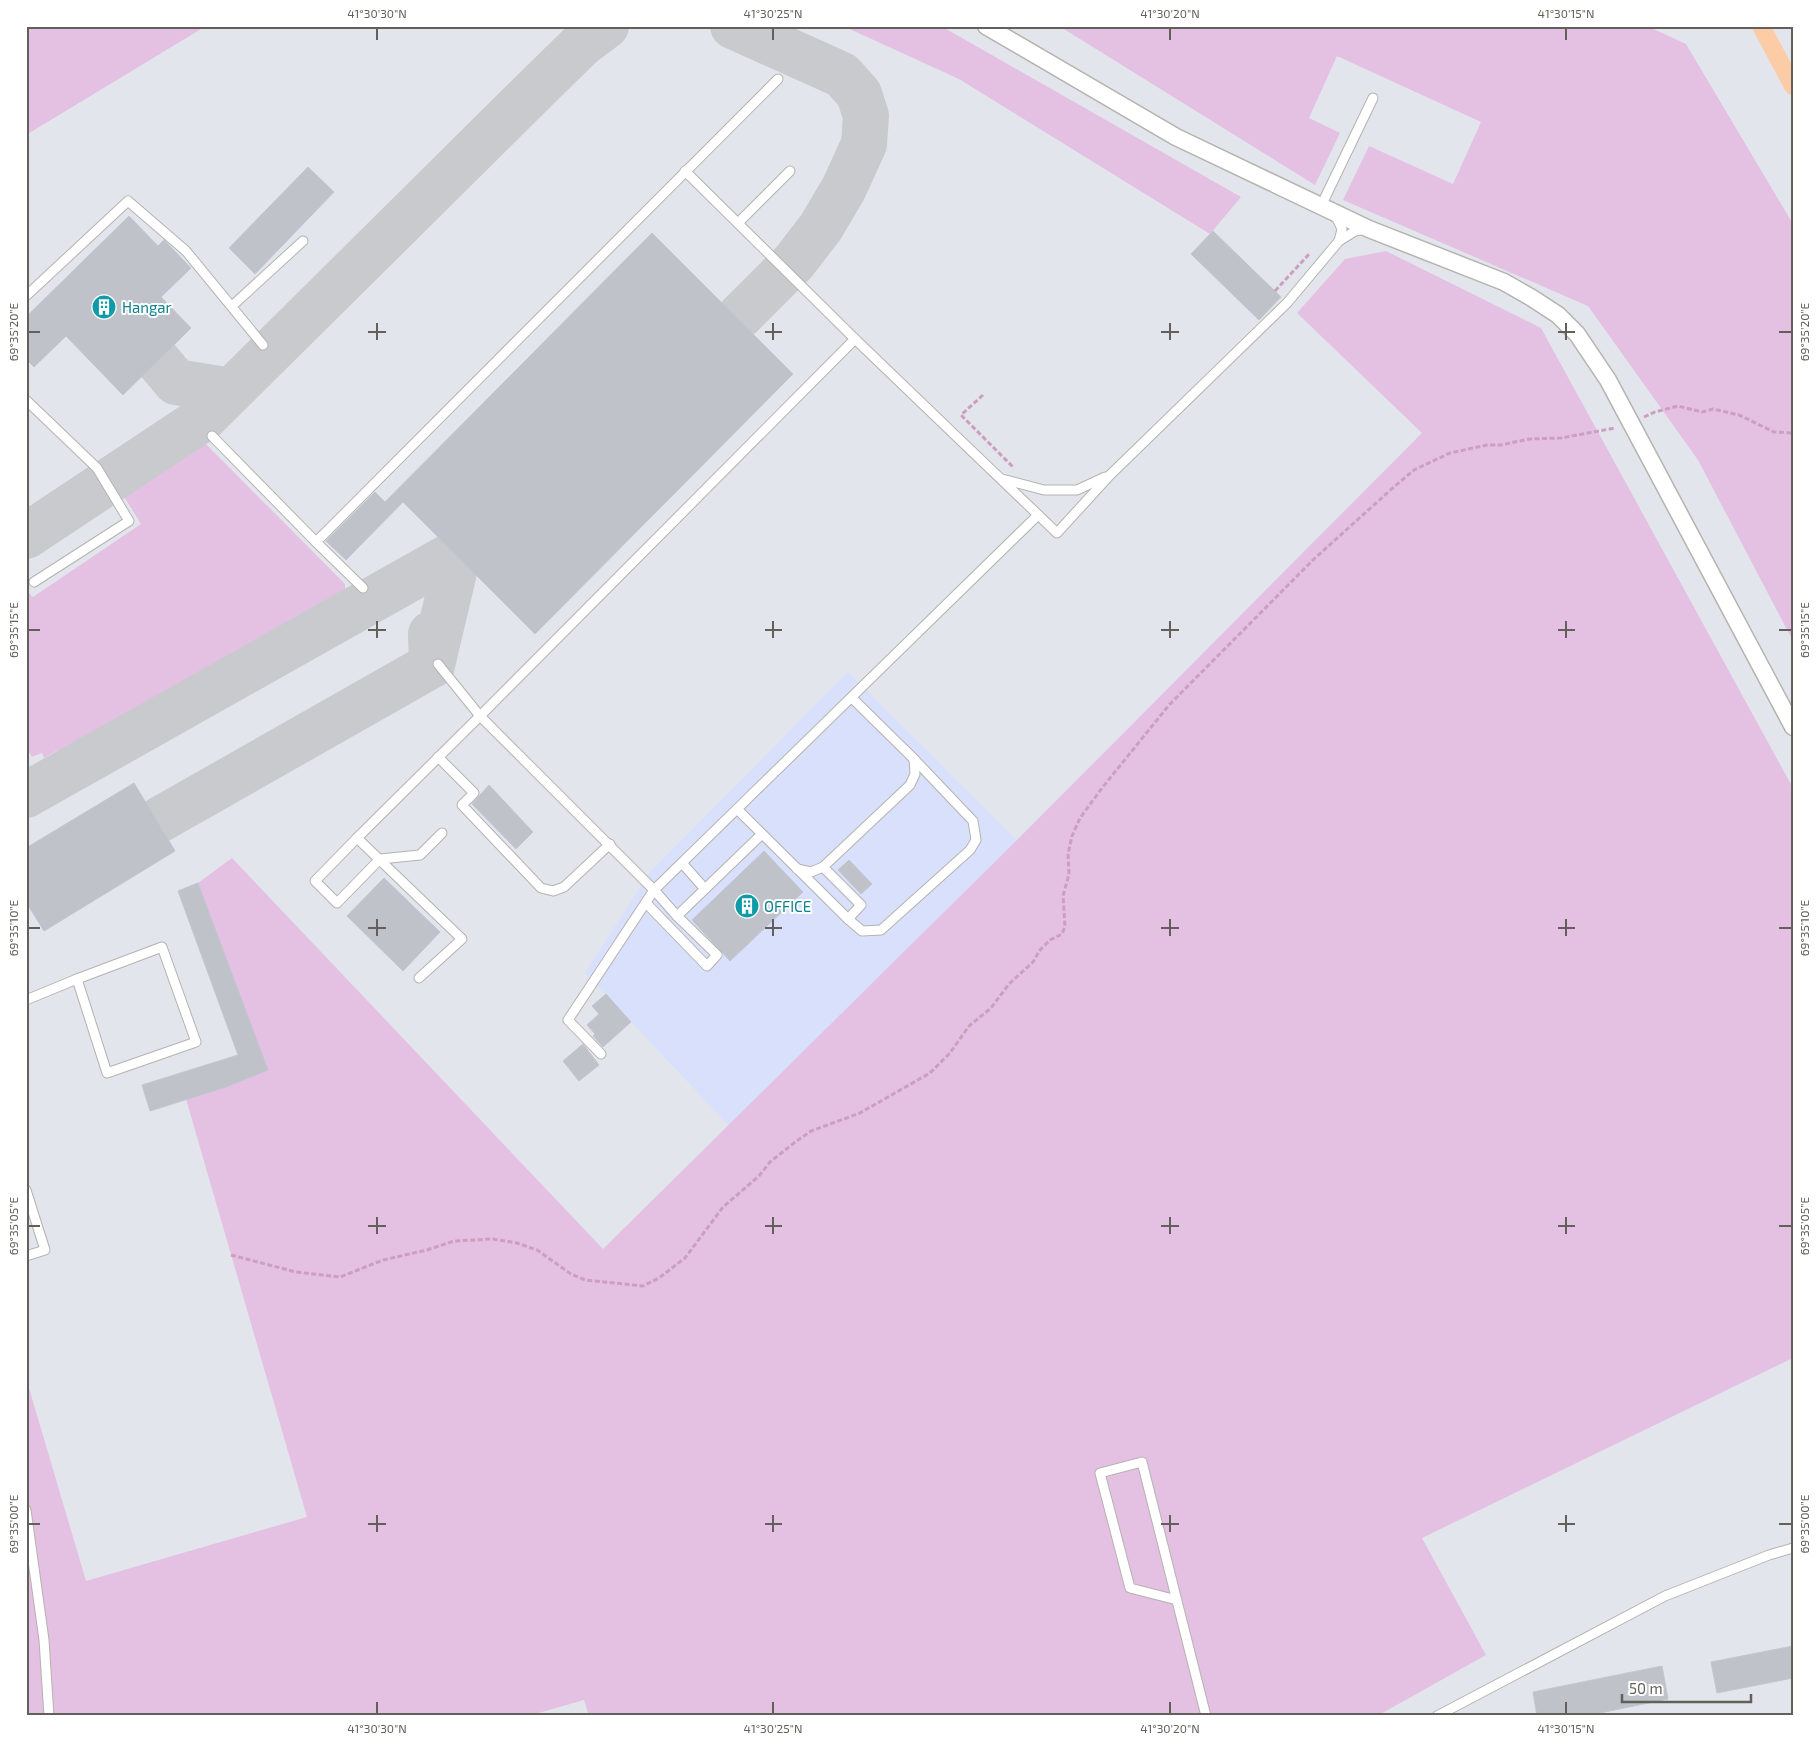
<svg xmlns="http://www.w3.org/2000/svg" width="1819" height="1742" viewBox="0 0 1819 1742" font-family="'Exo 2',sans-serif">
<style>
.commercial{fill:#d9e0fc}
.green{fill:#e4c0e3}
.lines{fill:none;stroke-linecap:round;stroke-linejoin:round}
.canal{stroke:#fbcca5;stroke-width:18}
.taxiway{stroke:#c9cacd;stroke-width:46}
.building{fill:#bfc2c8;stroke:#c1c6d2}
.lane-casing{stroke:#b5b3ae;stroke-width:11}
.street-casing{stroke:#b5b3ae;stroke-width:19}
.path{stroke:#cc9fbe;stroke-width:3;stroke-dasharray:5 2.5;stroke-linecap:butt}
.lane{stroke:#fff;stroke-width:9}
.street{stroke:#fff;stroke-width:16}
.ticks{fill:none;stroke:#63605b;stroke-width:2}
.labels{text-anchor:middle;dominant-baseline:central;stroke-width:4;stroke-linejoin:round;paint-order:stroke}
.culture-label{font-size:15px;fill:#0d838f;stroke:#fff;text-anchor:start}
.neatline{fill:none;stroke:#63605b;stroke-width:2}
.ticks-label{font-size:12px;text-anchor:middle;fill:#63605b}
</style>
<rect width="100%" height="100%" fill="#e3e5ed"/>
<polygon class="commercial" points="848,672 1017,840 731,1128 585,973 650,872"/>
<g class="green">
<polygon points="26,26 206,26 26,135"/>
<polygon points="843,26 941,26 1241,197 1210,234 959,79"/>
<polygon points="1059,26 1647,26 1686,44 1793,224 1793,641 1698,460 1588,306 1343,200 1369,146 1453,184 1481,122 1337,56 1309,118 1340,133 1315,185"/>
<polygon points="1386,251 1541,328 1793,788 1793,1358 1422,1538 1486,1655 1377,1716 589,1716 584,1700 528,1716 26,1716 26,1378 86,1581 307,1517 186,1099 267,1070 198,883 232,858 603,1249 1017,840 1422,433 1297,313 1345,259"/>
<polygon points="197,435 345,584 345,603 74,754 73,750 61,756 58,750 44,758 42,753 32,757 26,747 26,590 33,597 141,524 123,495 126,480"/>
</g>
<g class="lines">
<polyline class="canal" points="1761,26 1793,86"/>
<g class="taxiway">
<polyline points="733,26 842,75 859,94 866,116 864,144 844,188 821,227 794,262 739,317"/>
<polyline points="153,355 176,382 231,391"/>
<polyline points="26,536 204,418 543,82 583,43 606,26"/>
<polyline points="26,795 459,551 432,665"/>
<polyline points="159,820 432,665 431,634"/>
</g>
</g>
<g class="building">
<polygon points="308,167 334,192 255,274 229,248"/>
<polygon points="129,216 158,246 164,240 191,268 161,297 191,328 123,395 66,336 34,367 26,359 26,317"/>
<polygon points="1213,231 1281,297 1259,320 1191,254"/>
<polygon points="652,233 793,374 535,634 403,502 346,560 326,541 375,492 385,502"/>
<polygon points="134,783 175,851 44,931 26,902 26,848"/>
<polygon points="489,785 533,832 516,849 472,804"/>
<polygon points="764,851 803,892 730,961 692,920"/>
<polygon points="849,860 872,884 861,894 838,870"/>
<polygon points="384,878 440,932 403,971 347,916"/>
<polygon points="198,883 268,1070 226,1087 150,1111 142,1085 238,1055 178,891"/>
<polygon points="606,994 631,1022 603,1047 593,1036 595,1034 587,1025 599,1014 592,1006"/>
<polygon points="583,1044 599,1065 579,1081 563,1061"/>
<polygon points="1793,1646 1793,1678 1717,1693 1711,1662"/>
<polygon points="1662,1666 1668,1699 1585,1716 1537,1716 1533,1692"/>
</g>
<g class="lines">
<defs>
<g id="lane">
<polyline points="685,171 855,339 1057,533 1110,475 1287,303 1339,241"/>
<polyline points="1321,206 1373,98"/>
<polyline points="1335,214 1342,229 1339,241 1355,231 1367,229"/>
<polyline points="738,223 790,171"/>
<polyline points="26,296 128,201 186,251 263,345"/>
<polyline points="232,306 303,241"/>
<polyline points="855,339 480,716 654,890 1038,515"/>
<polyline points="26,400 97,468 129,521 34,582"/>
<polyline points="212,436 316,542 778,79"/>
<polyline points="1002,479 1044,490 1077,490 1105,477"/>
<polyline points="316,542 363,588"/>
<polyline points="438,757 474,793 462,805 541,888 553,891 564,887 610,844"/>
<polyline points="737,809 848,919 861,905 823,867"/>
<polyline points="357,838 480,716 438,664"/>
<polyline points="682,863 705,889"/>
<polyline points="797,869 811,872 823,867 910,785 915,774 914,759"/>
<polyline points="646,903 707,966 717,955 677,916 762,834"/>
<polyline points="848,919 862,931 881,930 970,850 976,840 973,821 914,759 852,698"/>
<polygon points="162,947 196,1042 107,1073 77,979"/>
<polyline points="419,978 462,939 357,838 315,881 337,903 380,859 420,855 442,833"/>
<polyline points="26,1000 77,979"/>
<polyline points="601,1054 568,1020 654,890 677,916"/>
<polyline points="26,1190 45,1250 26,1256"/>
<polyline points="26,1510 44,1640 49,1716"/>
<polyline points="1177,1600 1130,1588 1100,1473 1142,1462 1206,1716"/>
<polyline points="1437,1716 1665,1596 1769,1555 1793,1548"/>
</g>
<polyline id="street" points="986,26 1176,137 1369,229 1504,282 1532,298 1558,315 1577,334 1608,380 1793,727"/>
</defs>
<use href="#lane" class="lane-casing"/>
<use href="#street" class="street-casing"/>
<g class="path">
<polyline points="1275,291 1310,253"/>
<polyline points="983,395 961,415 1014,468"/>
<polyline points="1644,417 1655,412 1678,406 1702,412 1713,409 1739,415 1774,432 1793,433"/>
<polyline points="231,1255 296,1272 340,1277 383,1260 427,1250 454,1241 492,1239 517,1243 537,1250 571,1274 585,1280 643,1286 659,1278 685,1258 723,1207 759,1176 770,1162 794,1143 811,1131 860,1113 930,1073 950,1053 969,1026 991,1008 1009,984 1033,962 1040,950 1050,940 1062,934 1065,926 1063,896 1069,874 1068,854 1072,836 1080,818 1102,788 1169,705 1314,559 1395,486 1414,470 1450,453 1487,445 1501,445 1529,439 1561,438 1615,428"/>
</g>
<use href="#lane" class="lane"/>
<use href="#street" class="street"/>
</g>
<path class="ticks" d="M377 28V40M773 28V40M1170 28V40M1566 28V40M377 323V340M773 323V340M1170 323V340M1566 323V340M28 332H40M368 332H386M765 332H782M1161 332H1179M1558 332H1575M1779 332H1792M377 621V638M773 621V638M1170 621V638M1566 621V638M28 630H40M368 630H386M765 630H782M1161 630H1179M1558 630H1575M1779 630H1792M377 919V936M773 919V936M1170 919V936M1566 919V936M28 928H40M368 928H386M765 928H782M1161 928H1179M1558 928H1575M1779 928H1792M377 1217V1234M773 1217V1234M1170 1217V1234M1566 1217V1234M28 1226H40M368 1226H386M765 1226H782M1161 1226H1179M1558 1226H1575M1779 1226H1792M377 1515V1532M773 1515V1532M1170 1515V1532M1566 1515V1532M28 1524H40M368 1524H386M765 1524H782M1161 1524H1179M1558 1524H1575M1779 1524H1792M377 1702V1714M773 1702V1714M1170 1702V1714M1566 1702V1714"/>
<defs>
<symbol id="building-disc" viewBox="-11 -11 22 22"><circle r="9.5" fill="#0f9aa8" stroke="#fff"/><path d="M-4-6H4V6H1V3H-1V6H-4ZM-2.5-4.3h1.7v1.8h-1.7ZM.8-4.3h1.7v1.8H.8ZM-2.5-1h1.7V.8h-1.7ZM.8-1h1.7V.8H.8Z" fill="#fff"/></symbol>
</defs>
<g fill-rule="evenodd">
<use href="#building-disc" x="90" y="293" width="28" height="28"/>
<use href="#building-disc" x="733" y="892" width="28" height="28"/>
</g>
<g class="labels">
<g class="culture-label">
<text x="122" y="307">Hangar</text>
<text x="764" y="906">OFFICE</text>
</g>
</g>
<rect width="1819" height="1742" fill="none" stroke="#ffffff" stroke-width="55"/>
<path d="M1622 1694v8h129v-8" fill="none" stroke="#63605b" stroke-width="2.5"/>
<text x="1629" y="1694" font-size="15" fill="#63605b" stroke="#ffffff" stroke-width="4" paint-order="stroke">50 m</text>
<rect x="28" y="28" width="1764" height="1686" class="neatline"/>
<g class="ticks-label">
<text x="377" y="18">41°30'30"N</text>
<text x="773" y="18">41°30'25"N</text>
<text x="1170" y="18">41°30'20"N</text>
<text x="1566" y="18">41°30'15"N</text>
<text transform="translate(1805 332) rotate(-90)" y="4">69°35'20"E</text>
<text transform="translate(14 332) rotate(-90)" y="4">69°35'20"E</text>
<text transform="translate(1805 630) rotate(-90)" y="4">69°35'15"E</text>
<text transform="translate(14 630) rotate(-90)" y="4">69°35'15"E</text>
<text transform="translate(1805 928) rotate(-90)" y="4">69°35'10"E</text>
<text transform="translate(14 928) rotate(-90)" y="4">69°35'10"E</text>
<text transform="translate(1805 1226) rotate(-90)" y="4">69°35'05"E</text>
<text transform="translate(14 1226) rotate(-90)" y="4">69°35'05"E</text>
<text transform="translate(1805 1524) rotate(-90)" y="4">69°35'00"E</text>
<text transform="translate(14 1524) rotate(-90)" y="4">69°35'00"E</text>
<text x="377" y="1733">41°30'30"N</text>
<text x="773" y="1733">41°30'25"N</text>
<text x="1170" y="1733">41°30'20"N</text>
<text x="1566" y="1733">41°30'15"N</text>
</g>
</svg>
